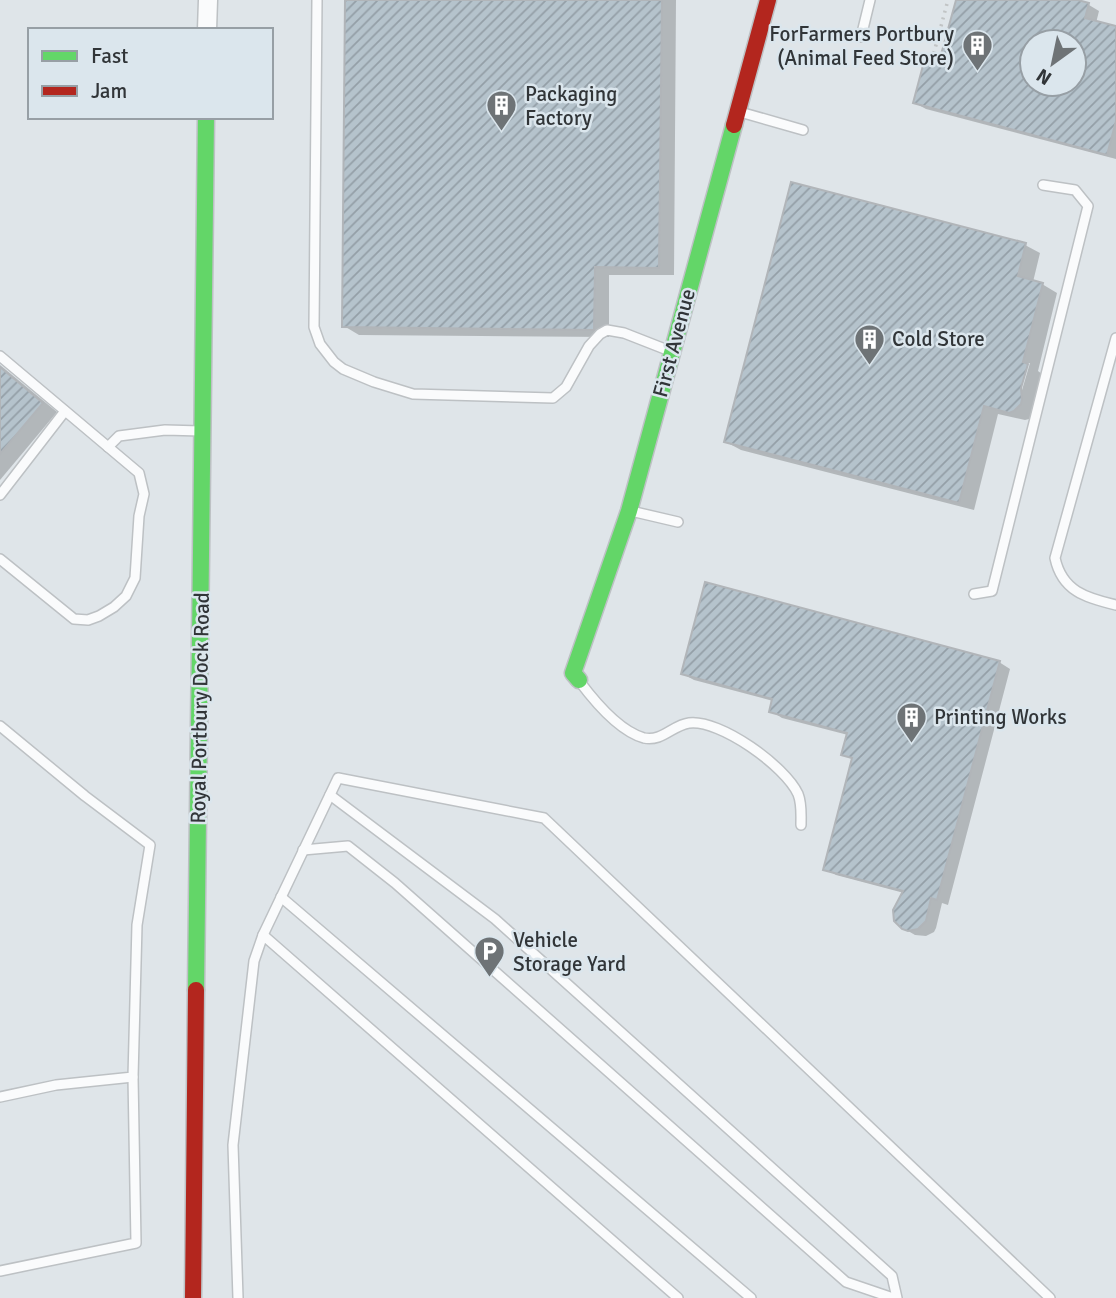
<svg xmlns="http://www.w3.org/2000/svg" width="1116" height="1298" viewBox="0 0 1116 1298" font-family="Signika,sans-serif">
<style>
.shadow{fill:#0003;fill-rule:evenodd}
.building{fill:url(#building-hatch);stroke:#b1b5b9;stroke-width:2;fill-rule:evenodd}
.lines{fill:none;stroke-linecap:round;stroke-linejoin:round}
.lane-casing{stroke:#bdc1c4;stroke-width:12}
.street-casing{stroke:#bdc1c4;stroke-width:21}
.fast-casing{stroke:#bdc1c4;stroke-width:19}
.jam-casing{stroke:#bdc1c4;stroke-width:19}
.path{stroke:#c1c4c5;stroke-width:3.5;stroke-dasharray:2 5;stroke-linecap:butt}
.lane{stroke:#fafbfc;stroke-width:9}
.street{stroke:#fafbfc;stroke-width:18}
.fast{stroke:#63d668;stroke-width:16}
.jam{stroke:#b3261e;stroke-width:16}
.labels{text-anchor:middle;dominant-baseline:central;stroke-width:5;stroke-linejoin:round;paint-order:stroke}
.poi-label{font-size:21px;fill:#313538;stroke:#dbe6ed;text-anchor:start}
.street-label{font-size:21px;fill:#313538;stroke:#dbe6ed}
</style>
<defs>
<pattern id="building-hatch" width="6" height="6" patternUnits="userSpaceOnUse" patternTransform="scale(1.75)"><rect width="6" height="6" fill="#b5c3cc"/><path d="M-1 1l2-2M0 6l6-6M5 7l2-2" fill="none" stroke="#949fa7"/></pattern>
</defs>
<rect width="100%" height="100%" fill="#dfe5e9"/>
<g class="shadow">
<polygon points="346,0 676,0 674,275 609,275 609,337 359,335 344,326"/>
<path d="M957 0H1077V1L1089 5 1099 11 1096 23 1116 28V159L926 109 915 103 940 64ZM1032 42H1074V84H1032Z"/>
<path d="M1025 245 1040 253 1033 282 1042 284 1057 293 1038 371 1042 374 1035 397 1037 408 1035 412 1029 419 1025 420 998 414 974 510 741 450 726 442ZM1027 363H1030L1020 397 1017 396Z"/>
<polygon points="0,365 57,412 0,480"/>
<polygon points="999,662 1010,669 948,905 942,903 936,928 934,932 926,936 915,935 903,928 904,893 836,875 825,869 854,760 843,754 848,735 782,718 771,711 773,701 694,680 683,674"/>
</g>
<g class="building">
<polygon points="345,0 662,0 659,268 595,267 594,330 342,327"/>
<path d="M956 0H1078L1089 3 1085 18 1116 26V121L1107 155 913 103 925 58 939 62ZM1032 42H1074V84H1032Z"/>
<polygon points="791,182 1026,243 1018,276 1043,283 1023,362 1028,364 1021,388 1022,399 1021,404 1014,411 1009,413 984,406 959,503 724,442"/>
<polygon points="0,367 43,403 0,454"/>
<polygon points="705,582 1000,661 937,900 931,898 926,921 918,929 908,931 902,929 894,921 893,910 903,891 823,870 852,758 841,755 847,733 769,712 772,699 681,674"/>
</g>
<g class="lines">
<defs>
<g id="lane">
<polyline points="317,0 314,327 320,344 334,362 343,369 374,382 413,394 553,398 566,387 589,346 600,334 607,330 624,333 670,351"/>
<polyline points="861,37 870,0"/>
<polyline points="740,112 803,130"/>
<path d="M1116 338 1055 558C1062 591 1086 598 1116 605"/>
<polyline points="0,356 139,473 144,494 139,516 135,578 126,596 114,607 99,616 88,620 74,619 0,559"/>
<polyline points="108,447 119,436 165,430 201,431"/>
<polyline points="0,495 65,411"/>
<polyline points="631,511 678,522"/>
<polyline points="974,594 992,591 1088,206 1075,190 1043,185"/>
<path d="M580 682C595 702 619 731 644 738 662 742 673 725 689 723 720 719 785 766 798 794 802 804 801 814 801 825"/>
<polyline points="0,726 85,796 150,845 137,925 133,1077 56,1085 0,1097"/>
<polyline points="330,795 495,919 892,1276 897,1298"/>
<polyline points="303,850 348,846 395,883 846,1282 893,1298"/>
<polyline points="281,897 751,1298"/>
<polyline points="263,935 338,778 544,818 1050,1298"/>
<polyline points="0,1271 136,1243 133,1077"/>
<polyline points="238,1298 233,1145 254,961 263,935 678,1298"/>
</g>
<polyline id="street" points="207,30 208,0"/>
<g id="fast">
<polyline points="579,680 573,673 629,511 734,125"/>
<polyline points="196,990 206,117"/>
</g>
<g id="jam">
<polyline points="734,125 768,0"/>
<polyline points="193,1298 196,990"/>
</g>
</defs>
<use href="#lane" class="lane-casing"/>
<use href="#street" class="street-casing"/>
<use href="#fast" class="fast-casing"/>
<use href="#jam" class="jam-casing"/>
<polyline class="path" points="932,60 948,0"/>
<use href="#lane" class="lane"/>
<use href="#street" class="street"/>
<use href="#fast" class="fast"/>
<use href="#jam" class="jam"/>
</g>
<defs>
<symbol id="building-pin" viewBox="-11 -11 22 30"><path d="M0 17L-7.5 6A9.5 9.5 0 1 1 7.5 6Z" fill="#6e7376" stroke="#dbe6ed"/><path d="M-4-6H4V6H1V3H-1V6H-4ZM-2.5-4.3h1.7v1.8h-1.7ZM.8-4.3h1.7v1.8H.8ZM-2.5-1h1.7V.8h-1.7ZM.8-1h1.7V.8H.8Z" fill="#fff"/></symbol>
<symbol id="parking-pin" viewBox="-11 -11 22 30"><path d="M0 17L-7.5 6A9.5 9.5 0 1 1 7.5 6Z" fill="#6e7376" stroke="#dbe6ed"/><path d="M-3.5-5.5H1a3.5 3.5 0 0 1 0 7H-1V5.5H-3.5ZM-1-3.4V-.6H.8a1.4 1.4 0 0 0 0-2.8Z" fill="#fff"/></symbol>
</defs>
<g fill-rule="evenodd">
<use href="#building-pin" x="960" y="28" width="35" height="47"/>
<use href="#building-pin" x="484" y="88" width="35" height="47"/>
<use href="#building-pin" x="852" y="322" width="35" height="47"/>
<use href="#building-pin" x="894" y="700" width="35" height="47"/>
<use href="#parking-pin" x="472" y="934" width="35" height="47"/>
</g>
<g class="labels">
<g class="poi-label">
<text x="954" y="34" text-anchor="end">ForFarmers Portbury<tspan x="954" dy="24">(Animal Feed Store)</tspan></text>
<text x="525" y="94">Packaging<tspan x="525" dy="24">Factory</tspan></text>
<text x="892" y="339">Cold Store</text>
<text x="934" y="717">Printing Works</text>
<text x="513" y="940">Vehicle<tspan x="513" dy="24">Storage Yard</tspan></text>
</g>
<g class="street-label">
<text transform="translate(674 343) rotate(-75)">First Avenue</text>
<text transform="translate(200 708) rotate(-89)">Royal Portbury Dock Road</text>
</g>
</g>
<rect x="28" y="28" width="245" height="91" fill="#dbe6ed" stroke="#979fa5" stroke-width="2"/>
<rect x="42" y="51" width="35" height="10" fill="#63d668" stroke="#979fa5" stroke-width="2"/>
<text x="91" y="63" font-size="21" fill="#313538">Fast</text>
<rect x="42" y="86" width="35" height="10" fill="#b3261e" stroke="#979fa5" stroke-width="2"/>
<text x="91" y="98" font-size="21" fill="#313538">Jam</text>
<g transform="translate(1053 63) rotate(213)"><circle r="33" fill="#dbe6ed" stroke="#979fa5" stroke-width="2"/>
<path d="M0-5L12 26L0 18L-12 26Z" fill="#6e7376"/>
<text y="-10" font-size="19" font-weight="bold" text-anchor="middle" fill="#313538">N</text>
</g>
</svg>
